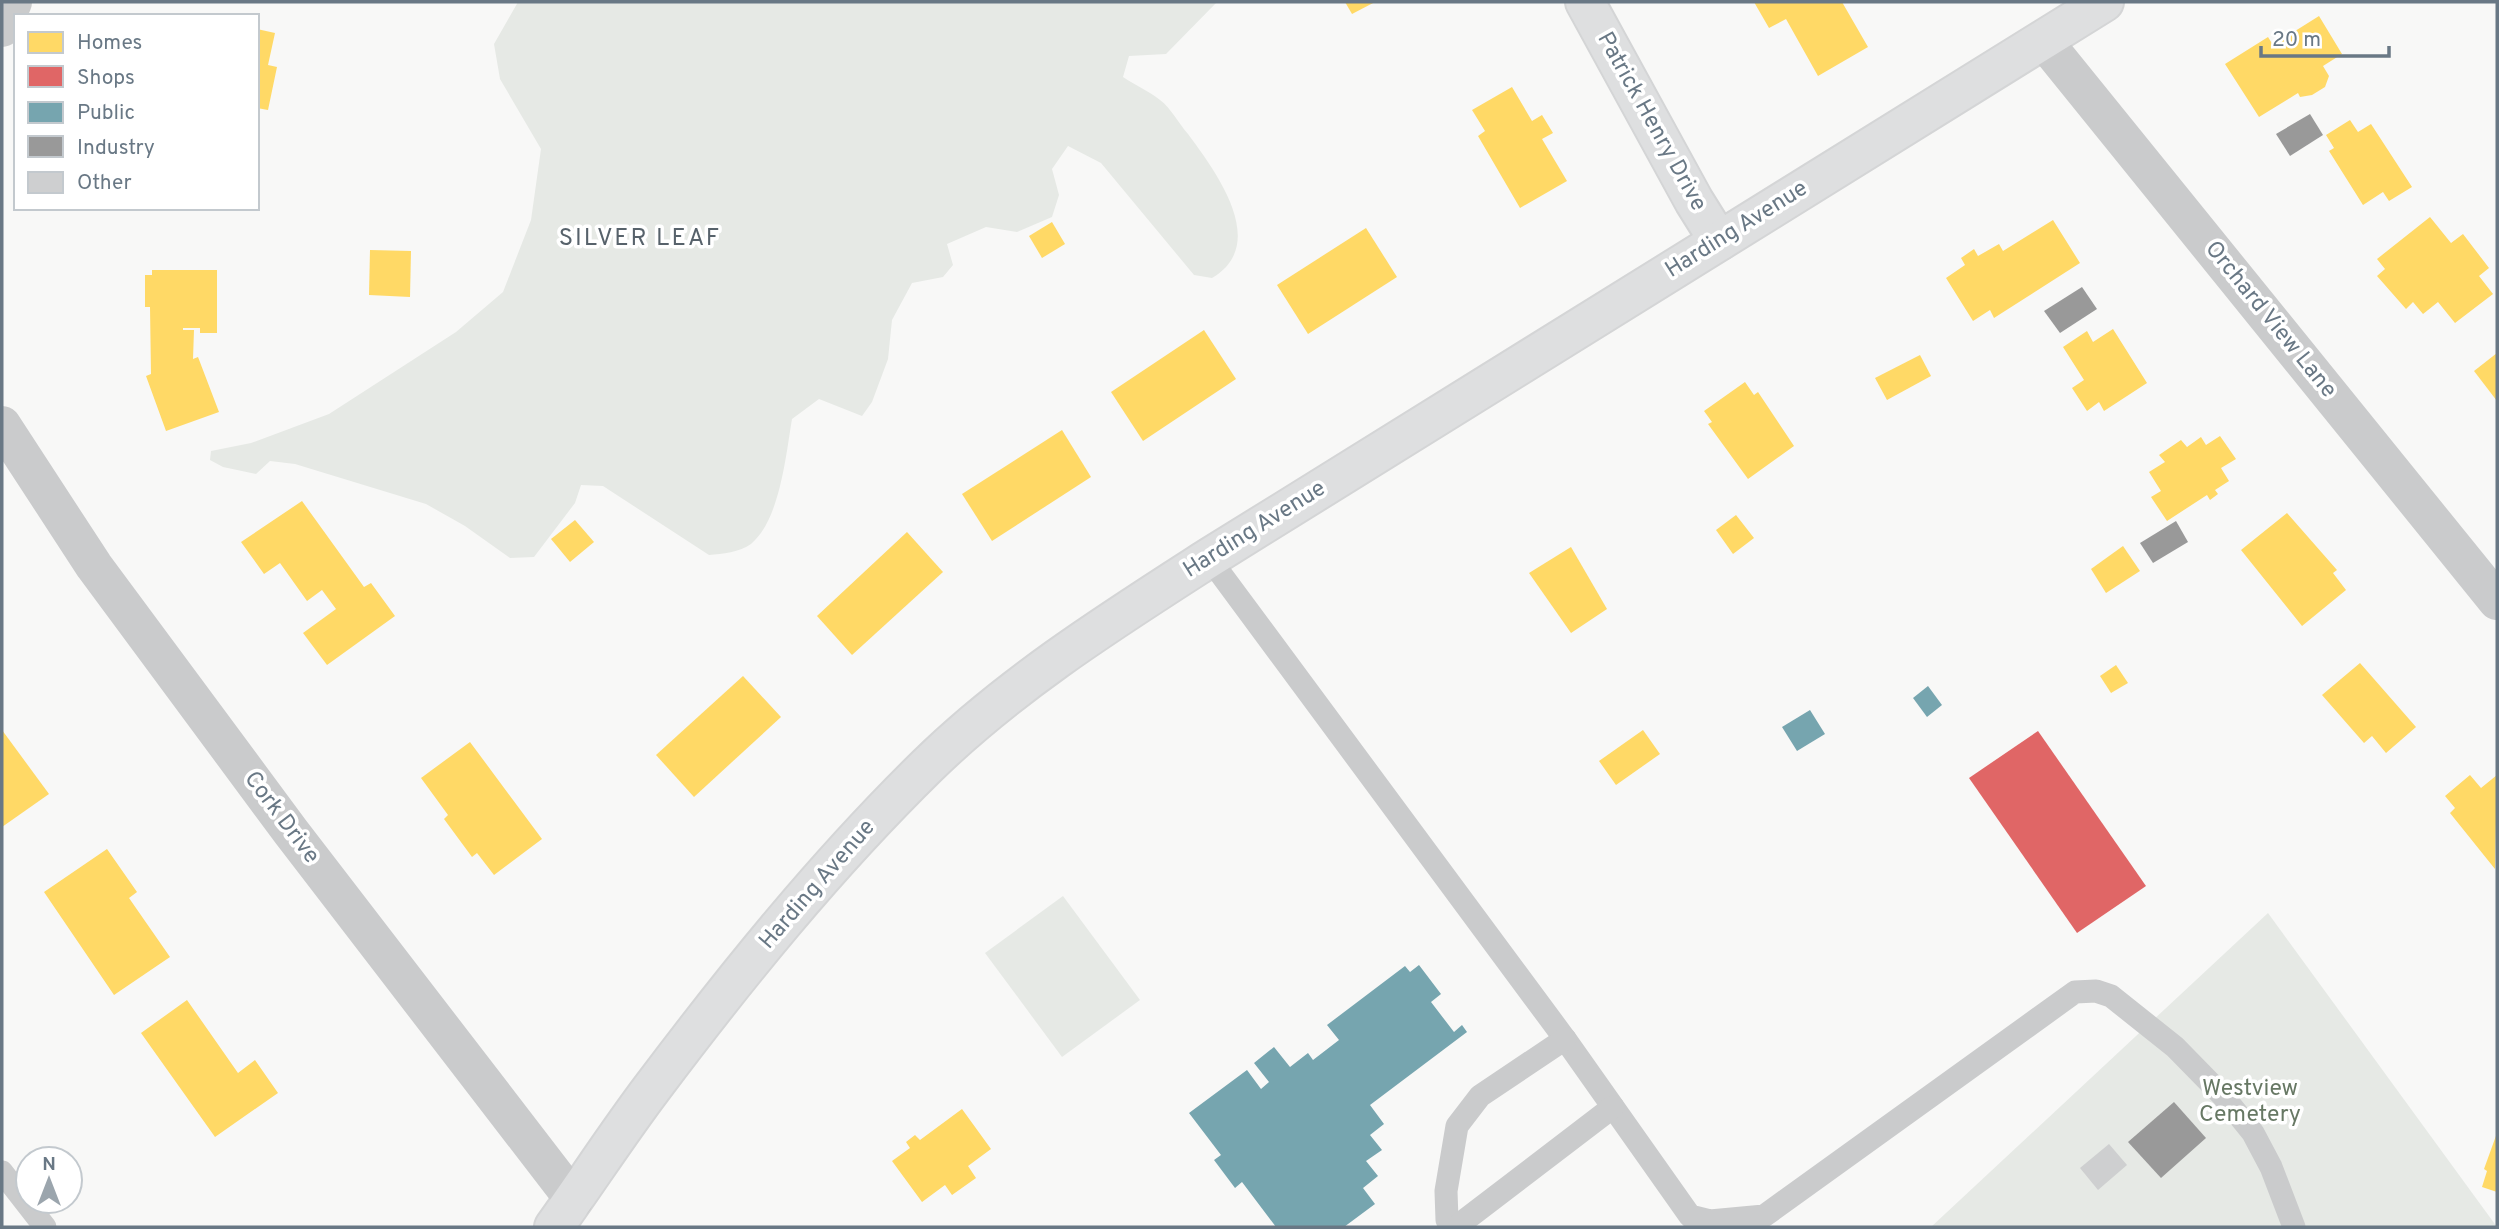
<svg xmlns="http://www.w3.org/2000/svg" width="2499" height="1229" viewBox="0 0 2499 1229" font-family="Overpass,sans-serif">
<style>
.green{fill:#e6e9e5}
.homes{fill:#ffd966}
.shops{fill:#e06666}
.public{fill:#76a5af}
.industry{fill:#999}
.building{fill:#cecfd0}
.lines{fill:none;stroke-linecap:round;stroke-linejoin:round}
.secondary-casing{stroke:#d4d5d6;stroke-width:42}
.lane{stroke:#cacbcc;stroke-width:23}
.street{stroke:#cacbcc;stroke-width:38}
.secondary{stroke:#dedfe0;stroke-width:38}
.labels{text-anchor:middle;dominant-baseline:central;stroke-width:7;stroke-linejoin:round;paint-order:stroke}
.street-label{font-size:23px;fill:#697885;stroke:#fff}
.park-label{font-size:23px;fill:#677864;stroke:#fff}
.neighbourhood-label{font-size:24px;letter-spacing:2px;fill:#57626b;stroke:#fff}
</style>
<rect width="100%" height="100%" fill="#f8f8f7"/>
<g class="green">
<path d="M518 2H1217L1166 54 1129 56 1123 77C1135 85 1149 91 1160 100 1171 108 1179 124 1188 134 1216 172 1270 244 1212 278L1194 275 1101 163 1068 146 1052 169 1059 195 1052 217 1017 232 986 227 947 244 953 265 943 277 912 283 892 320 888 359 872 402 862 416 819 399 792 419C786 454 780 520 751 544 740 552 722 554 709 555L603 486 581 485 575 503 534 557 510 558 465 526 426 504 295 464 270 461 256 474 223 467 210 460 211 451 251 443 329 414 456 332 503 292 531 220 541 149 500 79 494 44Z"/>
<polygon points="1063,896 1140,1000 1062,1057 985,953"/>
<polygon points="2268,913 2497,1227 1931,1227"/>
</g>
<g class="homes">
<polygon points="1345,2 1375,2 1352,14"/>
<polygon points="1754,2 1842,2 1868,47 1818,76 1786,19 1769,28"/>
<polygon points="2319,16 2342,54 2323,66 2329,76 2325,87 2312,95 2300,97 2298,93 2259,117 2225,64 2268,37 2273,45"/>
<polygon points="257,29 275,33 268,65 277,67 268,110 257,108"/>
<polygon points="1512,87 1532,121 1542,115 1553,133 1542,139 1567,181 1520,208 1478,136 1485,131 1472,110"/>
<polygon points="2350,120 2358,132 2371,124 2412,187 2389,201 2383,192 2363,205 2329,151 2334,148 2326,135"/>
<polygon points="2430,217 2451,243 2463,234 2489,268 2479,276 2493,294 2455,323 2438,302 2423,314 2413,302 2406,309 2377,276 2385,269 2377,259"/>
<polygon points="2053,220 2080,263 1994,318 1990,310 1973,321 1946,278 1965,265 1961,258 1974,249 1978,256 1999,244 2003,251"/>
<polygon points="1052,222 1065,244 1042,258 1029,236"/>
<polygon points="1366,228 1397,277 1308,334 1277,285"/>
<polygon points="370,250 411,251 410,297 369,295"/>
<polygon points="152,270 217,270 217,333 200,333 200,328 183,328 183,330 194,330 193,359 198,357 219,412 166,431 146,376 151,374 150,307 145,307 145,275 152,275"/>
<polygon points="2113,329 2147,383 2104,411 2099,402 2087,411 2072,388 2084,380 2063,347 2087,331 2093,342"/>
<polygon points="1204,330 1236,379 1143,441 1111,392"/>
<polygon points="2497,353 2497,401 2474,371"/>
<polygon points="1920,355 1931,376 1887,400 1875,378"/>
<polygon points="1745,382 1754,395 1758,392 1794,446 1748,479 1708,424 1712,422 1704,411"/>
<polygon points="1062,430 1091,477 992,541 962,494"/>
<polygon points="2220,436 2236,459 2221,468 2229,481 2215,490 2218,494 2210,500 2207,495 2167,521 2151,497 2161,491 2149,472 2165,462 2159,455 2181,440 2187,447 2201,437 2206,445"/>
<polygon points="302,501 364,587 371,583 395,616 327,665 303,633 336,609 322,590 307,601 280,563 264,574 241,542"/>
<polygon points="2287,513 2337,570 2333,573 2346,590 2302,626 2241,550"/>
<polygon points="1736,515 1754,538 1733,554 1716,530"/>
<polygon points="575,520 594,542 570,562 551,539"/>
<polygon points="907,532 943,572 852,655 817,616"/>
<polygon points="2123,546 2140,571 2106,593 2091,569"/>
<polygon points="1571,547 1607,609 1571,633 1529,573"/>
<polygon points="2360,663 2416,727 2386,753 2372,736 2364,743 2322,695"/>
<polygon points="2116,665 2128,683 2111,693 2100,676"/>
<polygon points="743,676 781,717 694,797 656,755"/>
<polygon points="2,730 49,794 2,827"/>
<polygon points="1643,730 1660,754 1616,785 1599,761"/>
<polygon points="470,742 542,839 494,875 477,853 472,857 444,819 448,815 421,778"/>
<polygon points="2470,775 2481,788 2497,775 2495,869 2450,813 2455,808 2445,796"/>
<polygon points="107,849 137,892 129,898 170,957 114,995 44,892"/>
<polygon points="187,1000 238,1073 255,1060 278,1093 215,1137 141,1033"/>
<polygon points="962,1109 991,1149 968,1166 976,1178 952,1195 945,1185 922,1202 892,1161 910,1148 906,1142 915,1135 920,1140"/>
<polygon points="2497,1133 2497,1192 2482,1187 2487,1171 2484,1169"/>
</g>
<polygon class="shops" points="2038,731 2146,886 2077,933 1969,778"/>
<g class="public">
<polygon points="1928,686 1942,705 1927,717 1913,698"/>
<polygon points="1810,710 1825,734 1797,751 1782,727"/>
<polygon points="1419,965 1441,994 1431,1002 1454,1032 1462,1025 1467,1032 1370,1105 1384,1124 1370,1135 1382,1150 1366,1161 1378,1176 1363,1188 1375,1204 1344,1227 1276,1227 1242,1182 1235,1188 1214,1160 1221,1155 1189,1113 1247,1070 1261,1089 1269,1082 1254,1063 1274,1047 1290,1067 1308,1053 1313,1060 1339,1040 1327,1025 1405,966 1410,972"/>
</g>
<g class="industry">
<polygon points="2310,114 2323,135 2290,156 2276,134"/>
<polygon points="2082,287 2097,309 2060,333 2044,311"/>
<polygon points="2176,521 2188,542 2153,563 2140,543"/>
<polygon points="2174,1102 2206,1138 2161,1178 2128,1142"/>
</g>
<polygon class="building" points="2109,1144 2127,1165 2098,1190 2080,1168"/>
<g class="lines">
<defs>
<g id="secondary">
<polyline points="1585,2 1694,201 1719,241"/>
<path d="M554 1227C587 1181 618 1133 652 1088 737 975 826 865 927 766 1011 684 1111 621 1209 558L2104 2"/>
</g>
</defs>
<use href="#secondary" class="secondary-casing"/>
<g class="lane">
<polyline points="1209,558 1565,1039 1690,1216 1710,1221 1764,1216 2075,992 2096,991 2111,996 2175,1047 2223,1096 2253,1133 2271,1167 2294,1227"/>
<polyline points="2,1172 45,1227"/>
<polyline points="1451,1227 1447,1220 1446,1191 1457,1126 1480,1096 1565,1039"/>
<polyline points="1456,1227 1613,1107"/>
</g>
<g class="street">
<polyline points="2,28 13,2"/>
<polyline points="2043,40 2497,601"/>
<polyline points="2,425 94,566 291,832 574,1200"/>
</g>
<use href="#secondary" class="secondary"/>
</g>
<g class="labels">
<g class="street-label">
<text transform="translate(1651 122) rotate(61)">Patrick Henry Drive</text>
<text transform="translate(1737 230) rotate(-32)">Harding Avenue</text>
<text transform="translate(2270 320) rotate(51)">Orchard View Lane</text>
<text transform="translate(1255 530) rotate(-32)">Harding Avenue</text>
<text transform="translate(281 818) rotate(53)">Cork Drive</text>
<text transform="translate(818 885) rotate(-49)">Harding Avenue</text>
</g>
<g class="park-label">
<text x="2250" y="1089">Westview<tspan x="2250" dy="26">Cemetery</tspan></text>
</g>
<g class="neighbourhood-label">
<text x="640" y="239">SILVER LEAF</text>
</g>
</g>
<rect width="2499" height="1229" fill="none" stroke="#697885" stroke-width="7"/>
<rect x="14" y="14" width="245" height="196" fill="#ffffff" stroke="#c3c9ce" stroke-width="2"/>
<rect x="28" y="32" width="35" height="21" fill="#ffd966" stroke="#c3c9ce" stroke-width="2"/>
<text x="77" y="49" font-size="21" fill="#697885">Homes</text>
<rect x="28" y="66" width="35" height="21" fill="#e06666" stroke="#c3c9ce" stroke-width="2"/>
<text x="77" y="84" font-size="21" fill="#697885">Shops</text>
<rect x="28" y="102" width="35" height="21" fill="#76a5af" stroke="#c3c9ce" stroke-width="2"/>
<text x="77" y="119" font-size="21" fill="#697885">Public</text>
<rect x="28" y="136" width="35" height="21" fill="#999999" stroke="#c3c9ce" stroke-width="2"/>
<text x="77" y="154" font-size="21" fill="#697885">Industry</text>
<rect x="28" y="172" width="35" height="21" fill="#cecfd0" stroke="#c3c9ce" stroke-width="2"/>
<text x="77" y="189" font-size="21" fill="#697885">Other</text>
<g transform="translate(49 1180)"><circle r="33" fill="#ffffff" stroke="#c3c9ce" stroke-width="2"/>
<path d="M0-5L12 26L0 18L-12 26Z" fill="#9ba5ad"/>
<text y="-10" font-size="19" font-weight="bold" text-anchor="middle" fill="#697885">N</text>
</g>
<path d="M2261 46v10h128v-10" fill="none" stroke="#697885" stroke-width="3.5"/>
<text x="2272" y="46" font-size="21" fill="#697885" stroke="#ffffff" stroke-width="5" paint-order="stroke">20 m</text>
</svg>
